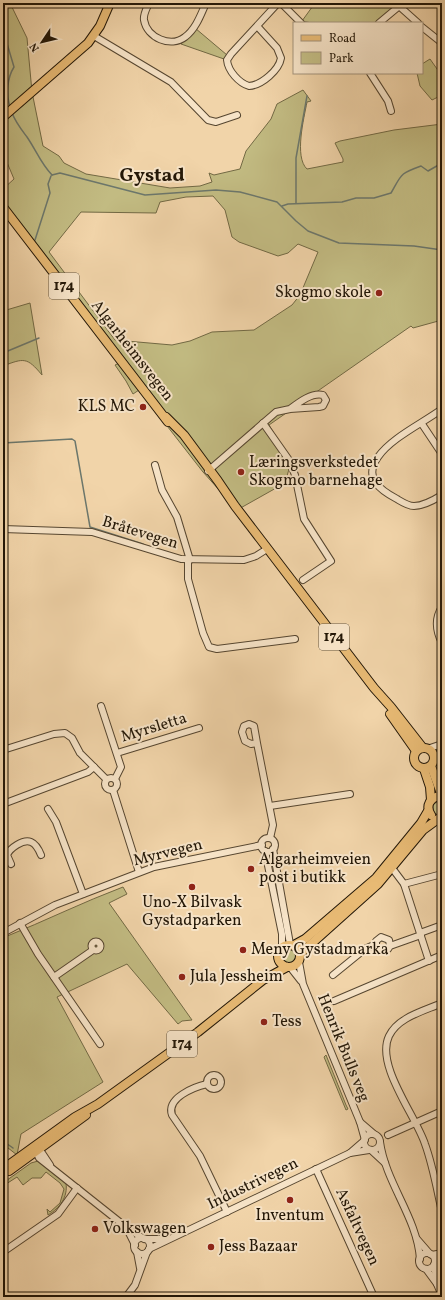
<svg xmlns="http://www.w3.org/2000/svg" width="445" height="1300" viewBox="0 0 445 1300" font-family="Vollkorn,serif">
<style>
.green{fill:#c2bb82;stroke:#726944;fill-rule:evenodd}
.lines{fill:none;stroke-linecap:round;stroke-linejoin:round}
.stream{stroke:#6c776c;stroke-width:1.5}
.minor-casing{stroke:#564630;stroke-width:8}
.major-casing{stroke:#231707;stroke-width:10}
.minor{stroke:#f6e3c7;stroke-width:6}
.major{stroke:#e8ba74;stroke-width:8}
.poi-dot{fill:#8f2418;stroke:#f6e3c7;stroke-width:1.5}
.labels{text-anchor:middle;dominant-baseline:central;stroke-width:4;stroke-linejoin:round;paint-order:stroke}
.shield{fill:#f6e3c7;stroke:#625441;stroke-width:1}
.shield-label{font-size:15px;font-weight:bold;fill:#231707}
.poi-label{font-size:16px;fill:#231707;stroke:#f6e3c7;text-anchor:start}
.street-label{font-size:16px;fill:#231707;stroke:#f6e3c7}
.district-label{font-size:20px;font-weight:bold;fill:#231707;stroke:#f6e3c7}
</style>
<rect width="100%" height="100%" fill="#f1d4a9"/>
<filter id="stains"><feTurbulence type="fractalNoise" baseFrequency=".005" numOctaves="4"/><feColorMatrix values="0 0 0 0 .2 0 0 0 0 .09 0 0 0 0 .02 0 0 0 .5 -.17"/></filter>
<radialGradient id="worn" r=".72"><stop offset=".6" stop-color="#630" stop-opacity="0"/><stop offset="1" stop-color="#630" stop-opacity=".3"/></radialGradient>
<g class="green">
<path d="M3 3H10L27 38 32 92 43 146 59 156 64 163 86 174 170 188 200 186 212 182 209 173 214 175 240 169 246 151 271 119 277 104 303 90 311 101 307 102C304 118 294 157 307 169L343 162V159L335 143 340 141 394 130 442 124V320L413 328 411 326 269 425 291 462 285 483 237 510 203 472 139 390 133 394 126 381 115 365 122 362 3 207V189L14 179 3 153ZM213 196 225 210 232 237 239 242 278 256 288 253 298 244 318 252 300 295 292 305 254 330 212 332 190 341 172 345 115 340 49 252 81 212 156 213 160 202 186 197Z"/>
<polygon points="315,3 404,3 385,19 375,23 312,23 302,21"/>
<polygon points="195,28 227,55 224,59 181,44"/>
<polygon points="430,59 442,76 442,95 432,100 420,86 417,73 422,73 422,64"/>
<path d="M30 303 42 375C27 357 24 358 3 366V311Z"/>
<polygon points="438,801 442,801 441,815 436,814 433,811 433,805"/>
<path d="M123 887 127 894 109 903 192 1020 182 1021 178 1024 127 964 57 997 103 1082 21 1134 17 1155 3 1144V934L5 937C45 921 83 902 123 887Z"/>
<circle cx="289" cy="956" r="7"/>
<polygon points="326,1055 346,1105 348,1109 346,1110 324,1057"/>
<path d="M38 1161 66 1183C68 1197 60 1208 48 1215L47 1209 50 1212 60 1203 64 1189 60 1183 46 1172 41 1178H32L23 1185 17 1177 3 1186V1183L31 1163Z"/>
</g>
<g class="lines">
<g class="stream">
<path d="M3 30 14 67C7 78 6 94 10 107"/>
<path d="M12 113C16 123 21 129 27 137 36 150 41 164 52 175"/>
<polyline points="52,175 60,173 145,195 216,190 240,192 277,202 296,221 308,231 339,243 414,246 442,250"/>
<polyline points="296,203 296,158 307,96"/>
<path d="M282 206 288 204 342 202 356 198H374L391 193C402 174 399 174 421 166L428 171 442 163"/>
<polyline points="35,240 50,193 48,184 51,176"/>
<polyline points="3,353 39,338"/>
<polyline points="3,443 72,439 75,441 90,527 143,544"/>
<polyline points="3,1141 13,1148"/>
</g>
<defs>
<g id="minor">
<path d="M149 3C147 8 143 14 144 20 147 38 171 48 185 37 196 29 201 14 206 3"/>
<polyline points="281,3 301,23"/>
<polyline points="399,6 418,23"/>
<polyline points="379,23 403,3"/>
<path d="M257 26 277 48 281 58C279 70 262 85 249 86 239 83 228 71 227 60L231 54 278 3"/>
<polyline points="422,27 442,43"/>
<polyline points="94,36 171,82 208,120 216,122 237,115"/>
<polyline points="370,73 388,101 391,111"/>
<path d="M442 409C423 423 391 438 378 457 363 478 380 490 397 499 402 502 408 506 414 506 423 506 434 500 442 495"/>
<polyline points="263,423 289,460 295,475 304,519 331,561 303,580"/>
<polyline points="422,424 442,454"/>
<polyline points="155,465 162,490 177,517 190,560"/>
<path d="M208 471 276 412 290 409 319 407 323 406 326 400 323 395C312 392 298 403 290 409"/>
<polyline points="3,529 92,532 181,559 244,560 256,556 267,549"/>
<polyline points="188,560 188,579 203,633 209,647 217,649 295,639"/>
<path d="M442 607C434 619 436 631 442 643"/>
<polyline points="101,706 121,767 115,779"/>
<polyline points="257,743 254,726 249,724 244,726 242,732 245,741 251,744 257,743 273,825 270,838"/>
<polyline points="427,749 442,744"/>
<polyline points="3,750 54,734 65,733 72,738 80,753 106,779"/>
<polyline points="117,753 199,728"/>
<polyline points="434,761 442,753"/>
<circle cx="111" cy="784" r="6"/>
<polyline points="113,790 139,872"/>
<polyline points="3,804 88,772 94,767"/>
<polyline points="270,806 350,794"/>
<polyline points="48,809 56,822 83,894"/>
<circle cx="268" cy="845" r="7"/>
<polyline points="273,849 290,944"/>
<polyline points="265,851 282,934 282,947"/>
<path d="M11 864 7 855C10 848 23 839 31 842 36 844 39 850 41 855"/>
<polyline points="392,868 404,884 429,961"/>
<polyline points="404,884 442,874"/>
<polyline points="20,923 38,954 100,1044"/>
<polyline points="3,933 55,905 154,867 262,845"/>
<polyline points="420,933 442,925"/>
<circle cx="96" cy="946" r="4.5"/>
<polyline points="390,946 389,940 381,937 376,941 376,948 382,951 388,949 390,946 421,935"/>
<polyline points="299,962 303,984 360,1122 365,1140 350,1153 369,1150"/>
<polyline points="290,967 301,981"/>
<polyline points="333,975 365,949 376,944"/>
<polyline points="54,977 93,950"/>
<polyline points="334,1001 442,955"/>
<path d="M442 1003C424 1011 398 1017 389 1036 375 1065 416 1116 425 1144 433 1166 437 1190 442 1212"/>
<circle cx="214" cy="1082" r="7"/>
<path d="M207 1084C194 1087 166 1098 172 1115L200 1156 227 1212"/>
<polyline points="360,1122 374,1134"/>
<circle cx="372" cy="1142" r="8"/>
<polyline points="388,1135 442,1111"/>
<path d="M380 1142C386 1184 417 1217 420 1259"/>
<polyline points="35,1147 40,1150 50,1165"/>
<polyline points="34,1148 39,1158 126,1227 144,1239"/>
<polyline points="371,1150 385,1163"/>
<polyline points="316,1169 374,1297"/>
<polyline points="126,1227 135,1245"/>
<circle cx="142" cy="1246" r="8"/>
<polyline points="146,1239 168,1239"/>
<polyline points="417,1239 430,1254"/>
<polyline points="149,1249 350,1153"/>
<polyline points="3,1252 58,1214 77,1188"/>
<polyline points="137,1252 140,1268"/>
<circle cx="427" cy="1261" r="8"/>
<polyline points="432,1255 442,1253"/>
<polyline points="434,1265 437,1284 442,1296"/>
<polyline points="426,1269 437,1284"/>
<polyline points="126,1297 135,1285 147,1252"/>
</g>
<g id="major">
<polyline points="3,117 88,43 100,26 110,3"/>
<polyline points="3,207 168,422"/>
<polyline points="166,417 184,435 218,481 235,506 374,688 391,707 423,748"/>
<polyline points="390,714 416,751"/>
<circle cx="424" cy="758" r="10"/>
<polyline points="431,766 442,796"/>
<polyline points="424,769 430,787 431,800"/>
<path d="M431 815C425 806 430 796 442 796"/>
<circle cx="289" cy="956" r="11"/>
<polyline points="294,945 305,939 376,878 421,823 428,811"/>
<polyline points="301,953 378,884 423,830 438,819"/>
<polyline points="3,1169 75,1117 98,1104 198,1032 263,980 287,967"/>
<polyline points="9,1171 86,1115"/>
</g>
</defs>
<use href="#minor" class="minor-casing"/>
<use href="#major" class="major-casing"/>
<use href="#minor" class="minor"/>
<use href="#major" class="major"/>
</g>
<g class="poi-dot">
<circle cx="379" cy="293" r="4"/>
<circle cx="143" cy="407" r="4"/>
<circle cx="241" cy="472" r="4"/>
<circle cx="251" cy="869" r="4"/>
<circle cx="192" cy="887" r="4"/>
<circle cx="243" cy="950" r="4"/>
<circle cx="182" cy="977" r="4"/>
<circle cx="264" cy="1022" r="4"/>
<circle cx="290" cy="1200" r="4"/>
<circle cx="95" cy="1229" r="4"/>
<circle cx="211" cy="1247" r="4"/>
</g>
<g class="labels">
<g class="shield">
<rect x="49" y="273" width="30" height="26" rx="3"/>
<rect x="319" y="624" width="30" height="26" rx="3"/>
<rect x="167" y="1031" width="30" height="26" rx="3"/>
</g>
<g class="shield-label">
<text x="64" y="286">174</text>
<text x="334" y="637">174</text>
<text x="182" y="1044">174</text>
</g>
<g class="poi-label">
<text x="371" y="293" text-anchor="end">Skogmo skole</text>
<text x="135" y="407" text-anchor="end">KLS MC</text>
<text x="249" y="463">Læringsverkstedet<tspan x="249" dy="18">Skogmo barnehage</tspan></text>
<text x="259" y="860">Algarheimveien<tspan x="259" dy="18">post i butikk</tspan></text>
<text x="192" y="903" text-anchor="middle">Uno-X Bilvask<tspan x="192" dy="18">Gystadparken</tspan></text>
<text x="251" y="950">Meny Gystadmarka</text>
<text x="190" y="977">Jula Jessheim</text>
<text x="272" y="1022">Tess</text>
<text x="290" y="1216" text-anchor="middle">Inventum</text>
<text x="103" y="1229">Volkswagen</text>
<text x="219" y="1247">Jess Bazaar</text>
</g>
<g class="street-label">
<text transform="translate(132 351) rotate(52)">Algarheimsvegen</text>
<text transform="translate(140 533) rotate(17)">Bråtevegen</text>
<text transform="translate(154 728) rotate(-17)">Myrsletta</text>
<text transform="translate(168 853) rotate(-14)">Myrvegen</text>
<text transform="translate(343 1048) rotate(68)">Henrik Bulls veg</text>
<text transform="translate(253 1184) rotate(-26)">Industrivegen</text>
<text transform="translate(357 1227) rotate(65)">Asfaltvegen</text>
</g>
<g class="district-label">
<text x="152" y="176">Gystad</text>
</g>
</g>
<rect width="445" height="1300" fill="none" stroke="#f1d4a9" stroke-width="16"/>
<rect x="4" y="4" width="437" height="1292" fill="none" stroke="#231707" stroke-width="2"/>
<rect x="8" y="8" width="429" height="1284" fill="none" stroke="#231707"/>
<rect x="293" y="22" width="130" height="52" fill="#f6e3c7" stroke="#a2917a"/>
<rect x="301" y="35" width="20" height="6" fill="#e8ba74" stroke="#a2917a"/>
<text x="329" y="42" font-size="12" fill="#231707">Road</text>
<rect x="301" y="52" width="20" height="12" fill="#c2bb82" stroke="#a2917a"/>
<text x="329" y="62" font-size="12" fill="#231707">Park</text>
<g transform="translate(42 42) rotate(235)" stroke="#f6e3c7" stroke-width="3" paint-order="stroke">
<path d="M0-3L7 15L0 10L-7 15Z" fill="#231707"/>
<text y="-6" font-size="11" font-weight="bold" text-anchor="middle" fill="#231707">N</text>
</g>
<rect width="100%" height="100%" filter="url(#stains)"/>
<rect width="100%" height="100%" fill="url(#worn)"/>
</svg>
